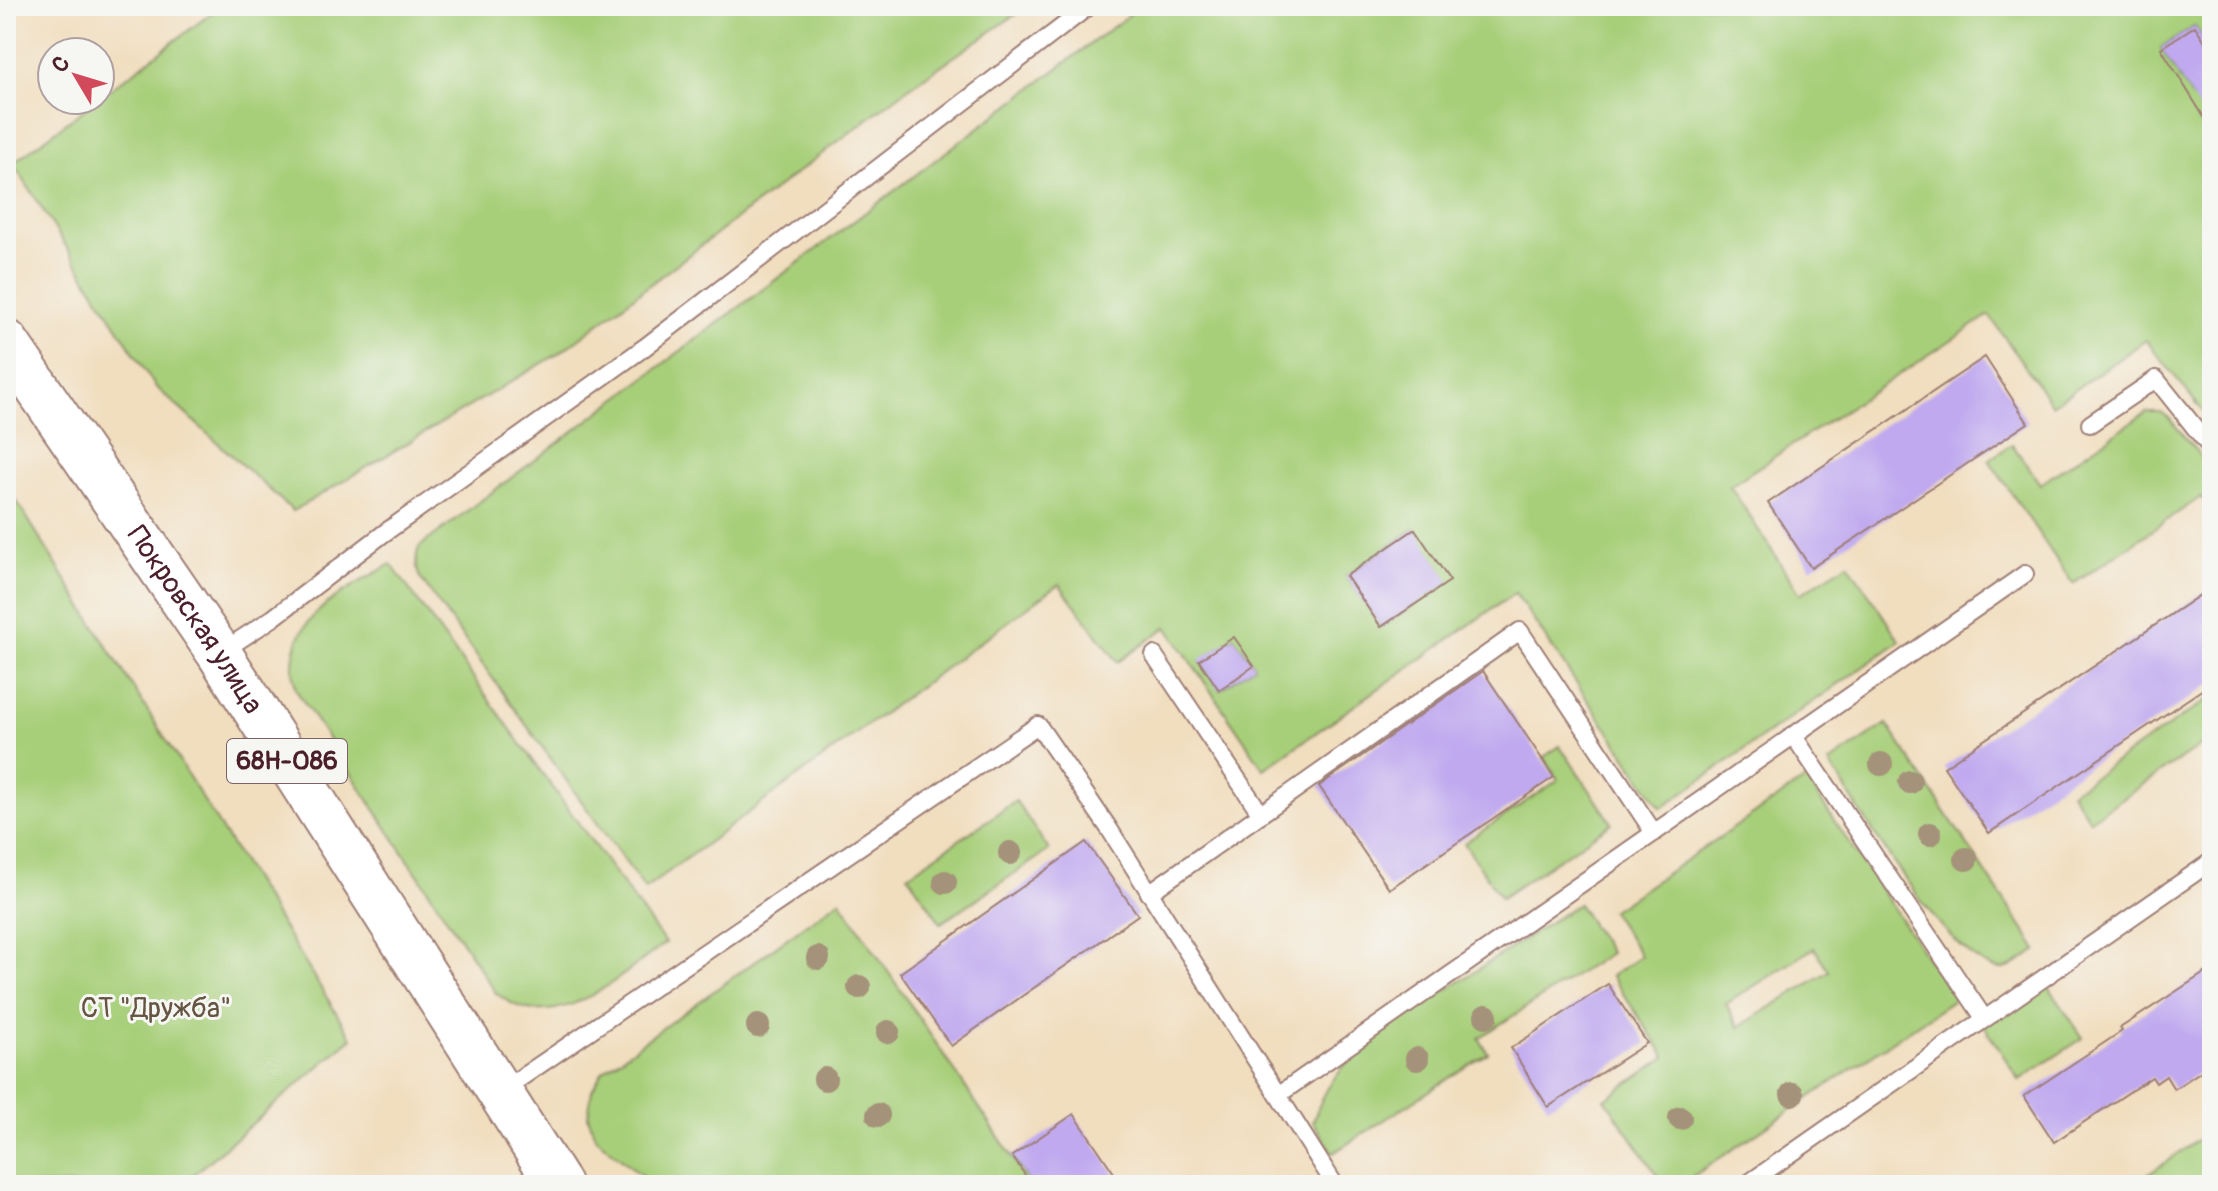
<svg xmlns="http://www.w3.org/2000/svg" width="2218" height="1191" viewBox="0 0 2218 1191" font-family="Pangolin,sans-serif">
<style>
.green{fill:#a7cf79;stroke:#787752;stroke-width:2;fill-rule:evenodd}
.building{fill:#c0a9ef}
.lines{fill:none;stroke-linecap:round;stroke-linejoin:round}
.service-casing{stroke:#9e7e75;stroke-width:20}
.primary-casing{stroke:#9e7e75;stroke-width:48}
.service{stroke:#fff;stroke-width:16}
.primary{stroke:#fff;stroke-width:44}
.tree{fill:#a5927a}
.labels{text-anchor:middle;dominant-baseline:central;stroke-width:6;stroke-linejoin:round;paint-order:stroke}
.shield{fill:#f6f6f2;stroke:#7e6067;stroke-width:2}
.shield-label{font-size:26px;font-weight:bold;fill:#4a1f2b}
.street-label{font-size:28px;fill:#4a1f2b;stroke:#f6f6f2}
.park-label{font-size:28px;fill:#665442;stroke:#f6f6f2}
</style>
<rect width="100%" height="100%" fill="#f6f6f2"/>
<filter id="ink" filterUnits="userSpaceOnUse"><feTurbulence type="fractalNoise" baseFrequency=".0125" numOctaves="2"/><feDisplacementMap in="SourceGraphic" scale="16" xChannelSelector="R" yChannelSelector="G"/><feConvolveMatrix kernelMatrix="1 2 1 2 8 2 1 2 1" color-interpolation-filters="sRGB"/></filter>
<filter id="wash" filterUnits="userSpaceOnUse"><feTurbulence type="fractalNoise" baseFrequency=".006" numOctaves="4" result="noise"/><feDisplacementMap in="SourceGraphic" scale="32" xChannelSelector="R" yChannelSelector="G"/><feGaussianBlur stdDeviation="1.8" result="paint"/><feColorMatrix in="noise" values="0 0 0 0 0 0 0 0 0 0 0 0 0 0 0 0 0 1.4 0 .05"/><feComposite in="paint" operator="in"/></filter>
<g filter="url(#wash)">
<rect width="100%" height="100%" fill="#f1debf"/>
<g class="green">
<polygon points="221,6 1028,6 907,89 561,352 293,511 155,386 13,163 97,100 100,100 100,97"/>
<path d="M1141 6H2212V52L2195 26 2161 48 2192 98 2212 85V423L2146 340 2052 405 1989 315 1730 486 1800 594 1848 563 1900 641 1661 808 1515 593 1264 769 1167 627 1118 662 1059 584 645 889 420 578C415 567 415 558 419 547ZM1414 529 1449 581 1381 627 1346 576ZM1234 637 1254 666 1220 690 1200 661Z"/>
<polygon points="2147,412 2161,412 2169,418 2212,470 2212,512 2201,497 2073,584 1989,460 2012,444 2040,484"/>
<polygon points="6,484 352,1038 181,1185 6,1185"/>
<path d="M391 564 665 943C618 978 553 1041 496 993L296 690C278 620 341 593 391 564Z"/>
<polygon points="2212,697 2212,738 2090,820 2071,792"/>
<path d="M1887 724 2037 950C2026 957 2012 970 1999 969 1950 965 1858 806 1829 763Z"/>
<polygon points="1560,746 1612,823 1501,898 1464,843 1558,780 1544,757"/>
<path d="M1806 779 1955 999 1680 1185H1664L1605 1099 1666 1057 1611 976 1641 956 1611 911ZM1814 948 1829 971 1739 1027 1726 1004Z"/>
<polygon points="1016,801 1049,850 941,923 908,875"/>
<polygon points="840,900 1031,1185 653,1185 595,1137 588,1116 592,1090 603,1071"/>
<path d="M1578 904 1610 953 1479 1038 1488 1053 1333 1153 1313 1122C1323 1089 1342 1065 1367 1042Z"/>
<polygon points="2047,984 2083,1038 2019,1080 1984,1025"/>
<polygon points="2212,1130 2212,1185 2133,1185"/>
</g>
<g id="blocks">
<g class="building">
<polygon points="2195,26 2212,52 2212,130 2161,48"/>
<polygon points="1985,357 2028,423 1811,568 1768,503"/>
<polygon points="1415,529 1450,581 1381,627 1346,576"/>
<polygon points="2212,587 2212,683 1989,833 1944,767"/>
<polygon points="1234,637 1254,666 1219,690 1199,660"/>
<polygon points="1483,671 1554,777 1389,889 1319,786"/>
<polygon points="1086,842 1138,915 951,1046 900,973"/>
<polygon points="2212,968 2212,1064 2174,1089 2166,1076 2156,1083 2152,1077 2054,1142 2024,1096 2122,1031 2120,1028"/>
<polygon points="1608,984 1647,1043 1548,1107 1511,1048"/>
<polygon points="1074,1114 1091,1139 1122,1185 1032,1185 1012,1156"/>
</g>
</g>
</g>
<g filter="url(#ink)">
<use href="#blocks" fill-opacity="0" stroke="#9e7e75" stroke-width="2"/>
<g class="lines">
<defs>
<g id="service">
<polyline points="2090,424 2156,379 2212,449"/>
<polyline points="221,652 273,618 383,534 645,347 1089,6"/>
<polyline points="1154,655 1261,814"/>
<polyline points="1793,735 1984,1018"/>
<polyline points="1149,893 1520,631 1654,833"/>
<polyline points="500,1092 1038,725 1108,827 1335,1185"/>
<polyline points="1278,1095 2025,574"/>
<polyline points="1746,1185 2212,861"/>
</g>
<g id="primary">
<path id="s1" d="M6 342 219 653 559 1185"/>
</g>
</defs>
<use href="#service" class="service-casing"/>
<use href="#primary" class="primary-casing"/>
<use href="#service" class="service"/>
<use href="#primary" class="primary"/>
</g>
<g class="tree">
<circle cx="1881" cy="764" r="12"/>
<circle cx="1910" cy="782" r="12"/>
<circle cx="1930" cy="834" r="12"/>
<circle cx="1010" cy="853" r="12"/>
<circle cx="1966" cy="859" r="12"/>
<circle cx="945" cy="882" r="12"/>
<circle cx="818" cy="958" r="12"/>
<circle cx="859" cy="987" r="12"/>
<circle cx="1486" cy="1016" r="12"/>
<circle cx="758" cy="1026" r="12"/>
<circle cx="888" cy="1032" r="12"/>
<circle cx="1417" cy="1059" r="12"/>
<circle cx="825" cy="1079" r="12"/>
<circle cx="1792" cy="1094" r="12"/>
<circle cx="878" cy="1115" r="12"/>
<circle cx="1680" cy="1118" r="12"/>
</g>
</g>
<g class="labels">
<rect class="shield" x="227" y="739" width="120" height="44" rx="6"/>
<g class="shield-label">
<text x="287" y="761">68Н-086</text>
</g>
<g class="street-label">
<text stroke="none"><textPath href="#s1" startOffset="336">Покровская улица</textPath></text>
</g>
<g class="park-label">
<text x="156" y="1008">СТ "Дружба"</text>
</g>
</g>
<rect width="2218" height="1191" fill="none" stroke="#f6f6f2" stroke-width="32"/>
<g transform="translate(76 76) rotate(308)"><circle r="38" fill="#f6f6f2" stroke="#b1a0a2" stroke-width="2"/>
<path d="M0-6L14 30L0 20L-14 30Z" fill="#d1495b"/>
<text y="-12" font-size="22" font-weight="bold" text-anchor="middle" fill="#4a1f2b">С</text>
</g>
</svg>
